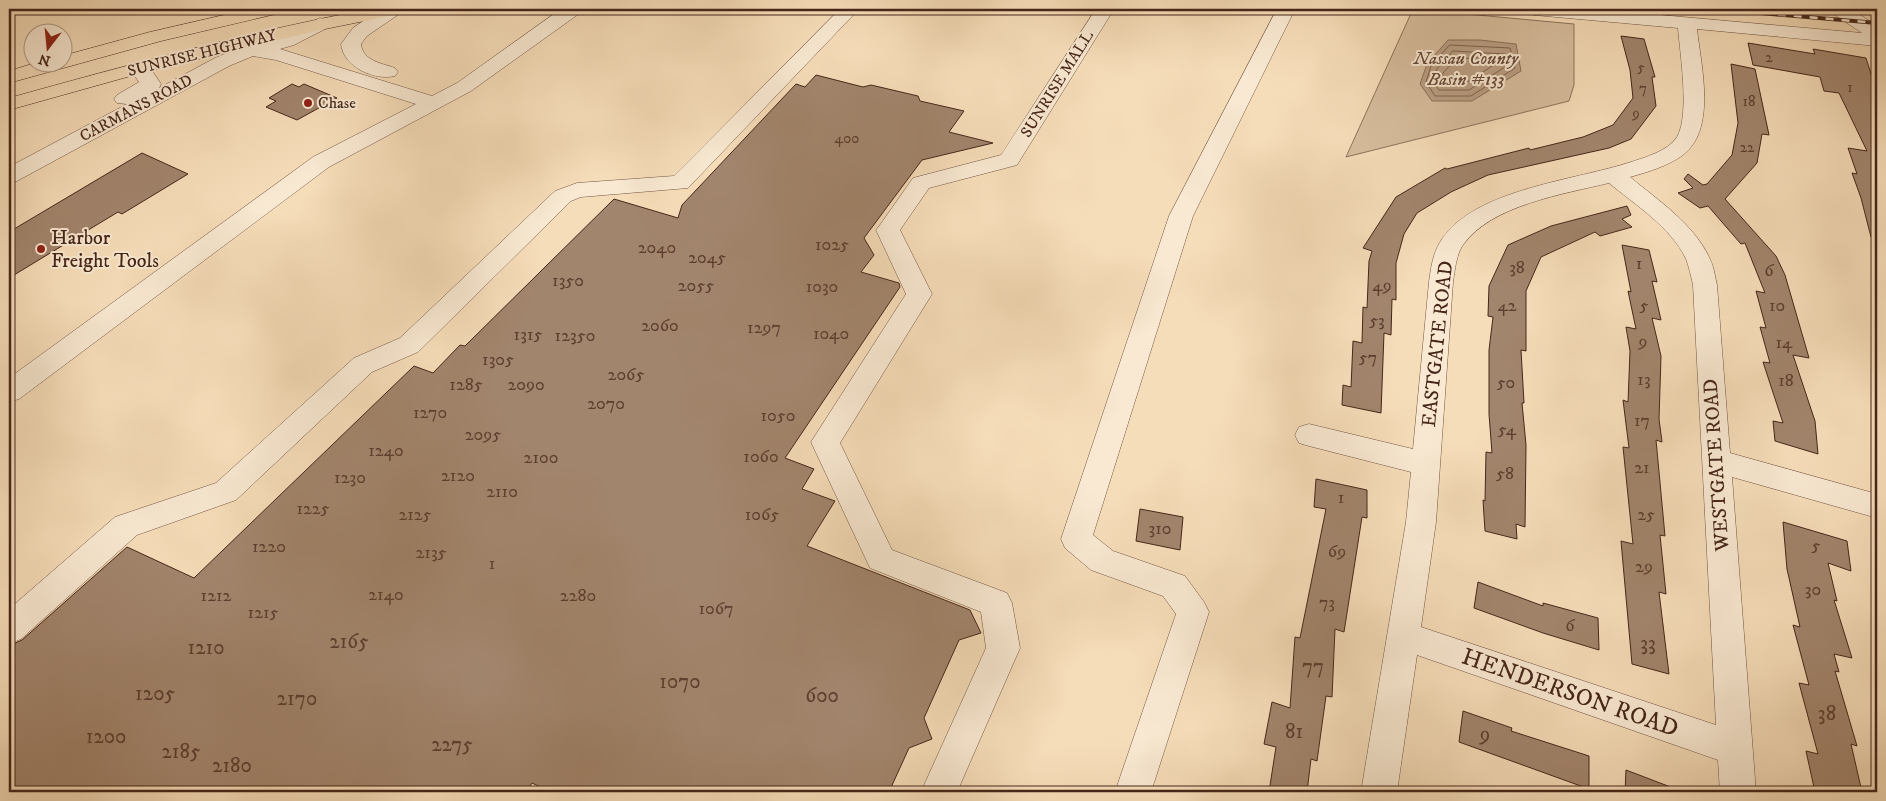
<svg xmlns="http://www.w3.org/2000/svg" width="1886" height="801" viewBox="0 0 1886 801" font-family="'IM FELL DW Pica',serif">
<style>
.green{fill:#d8be9e;stroke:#8f725c}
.water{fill:#ba9f83;stroke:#8c6f59}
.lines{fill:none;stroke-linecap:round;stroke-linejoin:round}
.shore{stroke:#80624e;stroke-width:1}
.building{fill:#a2856d;stroke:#46261a}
.minor-casing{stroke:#725442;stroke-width:1}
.highway-casing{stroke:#46261a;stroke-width:1}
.minor{fill:#f9e9d2;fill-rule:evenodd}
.highway{fill:#f6ddb9;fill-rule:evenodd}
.rail-casing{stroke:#46261a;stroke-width:4}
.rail{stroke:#f9e9d2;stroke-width:2.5;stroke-dasharray:8;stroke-linecap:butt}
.poi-dot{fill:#8f2418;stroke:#f9e9d2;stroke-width:2}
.labels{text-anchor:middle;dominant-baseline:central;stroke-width:4;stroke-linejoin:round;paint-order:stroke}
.far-number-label{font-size:15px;fill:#5d3e2f}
.far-street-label{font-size:16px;fill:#46261a;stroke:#f9e9d2}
.far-poi-label{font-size:16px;fill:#46261a;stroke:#f9e9d2;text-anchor:start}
.far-water-label{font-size:18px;font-style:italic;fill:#694a3a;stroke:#f9e9d2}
.number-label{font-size:18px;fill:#5d3e2f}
.poi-label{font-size:20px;fill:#46261a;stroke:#f9e9d2;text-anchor:start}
.street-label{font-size:20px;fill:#46261a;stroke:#f9e9d2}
.near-number-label{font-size:21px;fill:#5d3e2f}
.near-street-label{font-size:24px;fill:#46261a;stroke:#f9e9d2}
</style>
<rect width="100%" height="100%" fill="#f6ddb9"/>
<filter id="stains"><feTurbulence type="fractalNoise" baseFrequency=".004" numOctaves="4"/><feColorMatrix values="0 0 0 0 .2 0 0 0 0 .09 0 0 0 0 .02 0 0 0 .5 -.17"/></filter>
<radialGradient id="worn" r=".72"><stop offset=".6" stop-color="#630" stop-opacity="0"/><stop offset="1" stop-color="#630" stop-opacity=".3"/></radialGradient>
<polygon class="green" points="1413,9 1574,24 1574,85 1569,101 1346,157"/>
<polygon class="water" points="1448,40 1480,40 1516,44 1521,71 1472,101 1432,101 1420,84 1427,64"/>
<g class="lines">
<g class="shore">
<polygon points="1450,45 1510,48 1515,68 1471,96 1435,96 1426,82 1431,66"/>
<polygon points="1453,51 1505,54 1508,65 1469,90 1439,90 1433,82 1437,69"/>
<polygon points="1479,58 1496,60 1497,63 1467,82 1442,81 1443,73 1456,59"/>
</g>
</g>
<g class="building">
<polygon points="1621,36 1644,39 1655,77 1652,77 1656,106 1631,139 1609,148 1488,175 1451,192 1417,213 1404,234 1396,263 1396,300 1392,299 1391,335 1384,333 1381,413 1342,405 1343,385 1351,387 1353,341 1362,343 1363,307 1367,308 1369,261 1372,251 1363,248 1396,197 1445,168 1447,169 1529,148 1530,150 1583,137 1613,125 1633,98 1630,70"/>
<polygon points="1748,43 1815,54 1813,49 1866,58 1877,93 1877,236 1871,237 1861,198 1852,173 1857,174 1848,148 1867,151 1839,93 1824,91 1820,77 1753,65"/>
<polygon points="1731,64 1755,69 1769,135 1762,134 1757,163 1725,199 1776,256 1785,275 1809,358 1793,355 1815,421 1818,454 1775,441 1773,421 1783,423 1763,362 1770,363 1760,327 1766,328 1756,291 1765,293 1745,243 1741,244 1708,206 1700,208 1678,193 1693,188 1684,179 1688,174 1703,185 1707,184 1732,155 1738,123"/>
<polygon points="816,75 863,87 871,85 918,96 920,101 964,111 949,132 993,143 922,160 864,238 874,255 861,272 899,283 900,287 785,458 814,469 802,489 835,501 807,546 970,610 981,633 959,640 924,718 932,739 909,748 889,792 551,792 532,783 526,792 9,792 9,646 22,640 127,547 194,578 414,366 433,373 460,345 465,346 614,199 678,218 682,205 796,84 805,87"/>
<polygon points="292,84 299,87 304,84 337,98 297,120 266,107 276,101 269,98"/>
<polygon points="142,153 188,174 122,214 118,212 9,278 9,232"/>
<polygon points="1627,206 1631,215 1622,219 1632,227 1600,236 1595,232 1541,257 1526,291 1526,351 1521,350 1524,403 1522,403 1526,445 1525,527 1516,524 1517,539 1485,531 1483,500 1485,501 1486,452 1492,453 1489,414 1489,350 1493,317 1488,316 1489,286 1508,245 1551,226"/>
<polygon points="1622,245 1649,250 1657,282 1652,281 1661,320 1652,318 1661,356 1659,419 1662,442 1656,440 1665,536 1660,535 1666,594 1659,592 1669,674 1632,664 1621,541 1633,544 1623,447 1629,448 1623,400 1628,402 1630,351 1626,327 1636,329 1628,291 1631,292"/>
<polygon points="1316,479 1367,490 1367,518 1362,517 1344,632 1335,629 1332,697 1326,696 1317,761 1311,759 1307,792 1269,792 1276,747 1264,744 1272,702 1290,708 1295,637 1300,638 1326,509 1314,507"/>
<polygon points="1140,509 1183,517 1180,550 1136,541"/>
<polygon points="1783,522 1847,541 1851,571 1828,563 1837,601 1834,600 1852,658 1834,654 1839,672 1835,671 1857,746 1851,744 1862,792 1815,792 1806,751 1818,754 1799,683 1809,685 1793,625 1800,627 1787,569"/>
<polygon points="1478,582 1543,606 1543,603 1598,618 1599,650 1543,633 1474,608"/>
<polygon points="1463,711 1512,728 1511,731 1589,756 1589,789 1459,742"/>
<polygon points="1626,770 1681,791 1680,792 1625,792"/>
</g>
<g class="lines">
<defs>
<g id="minor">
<path d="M381 9 401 10 399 14 367 36 361 44C363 61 381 63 395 68L398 72 395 76C375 81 343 67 341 44L353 28Z"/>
<path d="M561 9H582L580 13 471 91 329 167 19 399 9 402V378L313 157 416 104 276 60 253 56 229 66 17 181 9 183V167L127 104 117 103 114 99 117 95 139 82 129 68 132 64C147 60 153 72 161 84L159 88 215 58 241 47 280 37 320 18 327 20 329 24 327 28 294 45 280 49 432 96 457 83Z"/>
<polygon points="840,9 859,9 688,188 581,197 571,201 418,352 372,372 236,500 137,535 21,639 9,644 9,609 115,517 216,483 354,358 400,338 555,191 577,183 674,176"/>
<polygon points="1096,9 1114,9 1017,165 929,188 900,230 932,294 840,443 892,550 1007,593 1012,603 1020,648 957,792 921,792 986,648 981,612 870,568 811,442 906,294 876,230 880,225 913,178 1001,155"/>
<polygon points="1277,9 1295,9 1193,216 1093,535 1113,551 1185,576 1204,602 1209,612 1151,792 1115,792 1176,614 1163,596 1091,570 1065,548 1061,539 1169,216"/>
<path d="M1525 9H1593L1862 33 1832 13 1830 9H1851L1877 26V46L1697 29C1701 66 1717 129 1683 155 1668 166 1648 172 1630 177 1659 201 1694 224 1710 259 1714 267 1715 277 1717 285L1730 453 1877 494V518L1732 477 1756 792H1720L1718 760 1417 655 1397 792H1361L1406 522 1411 472 1309 446 1299 443 1295 435 1299 427 1309 424 1413 449 1429 282C1431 267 1433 252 1442 239 1475 189 1577 180 1631 162 1646 157 1668 151 1677 137 1690 115 1680 53 1678 28L1534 15 1527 13ZM1609 183C1634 204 1671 227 1686 259 1689 267 1691 276 1693 285L1716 725 1421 627 1436 522 1453 282C1455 270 1456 255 1463 245 1491 205 1564 194 1609 183Z"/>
</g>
<g id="highway">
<polygon points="250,9 282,9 280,13 161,41 9,83 9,71 38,62 62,62 62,56 150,32"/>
<path d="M370 9H406L404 13 320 30 145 72 9 110V98C128 65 248 32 370 9Z"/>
</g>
</defs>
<use href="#minor" class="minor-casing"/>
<use href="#highway" class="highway-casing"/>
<use href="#minor" class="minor"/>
<use href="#highway" class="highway"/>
<defs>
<polyline id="rail" points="1714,9 1877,23"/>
</defs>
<use href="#rail" class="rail-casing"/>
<use href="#rail" class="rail"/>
</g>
<g class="poi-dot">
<circle cx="308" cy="103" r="5"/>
<circle cx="41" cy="249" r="5"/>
</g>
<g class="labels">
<g class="far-number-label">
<text x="1769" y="57">2</text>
<text x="1641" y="67">5</text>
<text x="1850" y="87">1</text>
<text x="1643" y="88">7</text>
<text x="1749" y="101">18</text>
<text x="1636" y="113">9</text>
<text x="847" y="138">400</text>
<text x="1747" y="147">22</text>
</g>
<g class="far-street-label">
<text transform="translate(202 53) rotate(-14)">SUNRISE HIGHWAY</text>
<text transform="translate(1057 84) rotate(-58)">SUNRISE MALL</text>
<text transform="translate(136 108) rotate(-28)">CARMANS ROAD</text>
</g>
<g class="far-poi-label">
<text x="318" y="103">Chase</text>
</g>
<g class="far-water-label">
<text x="1466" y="59">Nassau County<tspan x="1466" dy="21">Basin #133</tspan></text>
</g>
<g class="number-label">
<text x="832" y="245">1025</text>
<text x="657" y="248">2040</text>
<text x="707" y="258">2045</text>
<text x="1639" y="264">1</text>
<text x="1517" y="268">38</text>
<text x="1769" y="271">6</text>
<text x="568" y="281">1350</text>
<text x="696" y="286">2055</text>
<text x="1382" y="286">49</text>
<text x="822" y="287">1030</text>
<text x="1507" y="306">42</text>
<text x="1644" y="306">5</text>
<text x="1777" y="306">10</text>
<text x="1377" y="321">53</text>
<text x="660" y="326">2060</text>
<text x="764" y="328">1297</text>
<text x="831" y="334">1040</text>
<text x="528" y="335">1315</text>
<text x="575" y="336">12350</text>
<text x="1643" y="342">9</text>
<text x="1784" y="343">14</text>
<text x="1368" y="358">57</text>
<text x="498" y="360">1305</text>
<text x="626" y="375">2065</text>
<text x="1644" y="380">13</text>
<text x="1786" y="381">18</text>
<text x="1506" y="383">50</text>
<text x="466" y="385">1285</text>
<text x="526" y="385">2090</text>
<text x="606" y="404">2070</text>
<text x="430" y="413">1270</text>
<text x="778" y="416">1050</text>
<text x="1642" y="421">17</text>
<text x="1507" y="430">54</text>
<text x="483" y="435">2095</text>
<text x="386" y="451">1240</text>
<text x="761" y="457">1060</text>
<text x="541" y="458">2100</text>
<text x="1642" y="468">21</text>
<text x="1505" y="474">58</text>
<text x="458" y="476">2120</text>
<text x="350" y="478">1230</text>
<text x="502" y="492">2110</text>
<text x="1341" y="498">1</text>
<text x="313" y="509">1225</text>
<text x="415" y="515">2125</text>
<text x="762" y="515">1065</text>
<text x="1646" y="515">25</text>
<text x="1160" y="529">310</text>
<text x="1816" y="546">5</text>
<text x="269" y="547">1220</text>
<text x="1337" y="552">69</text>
<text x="431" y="553">2135</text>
<text x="492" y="564">1</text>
<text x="1644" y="567">29</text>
<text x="1813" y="590">30</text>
<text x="386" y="595">2140</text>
<text x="216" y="596">1212</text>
<text x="578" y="596">2280</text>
<text x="1327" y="603">73</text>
<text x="716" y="609">1067</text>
<text x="263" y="613">1215</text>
<text x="1570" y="626">6</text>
</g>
<g class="poi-label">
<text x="51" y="238">Harbor<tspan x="51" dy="23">Freight Tools</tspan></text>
</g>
<g class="street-label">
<text transform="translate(1438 344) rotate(-84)">EASTGATE ROAD</text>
<text transform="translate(1717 465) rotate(-94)">WESTGATE ROAD</text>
</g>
<g class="near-number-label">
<text x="349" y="642">2165</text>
<text x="1648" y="644">33</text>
<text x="206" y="648">1210</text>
<text x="1313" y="667">77</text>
<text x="680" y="682">1070</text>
<text x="155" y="694">1205</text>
<text x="822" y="696">600</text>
<text x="297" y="699">2170</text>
<text x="1827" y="714">38</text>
<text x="1294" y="732">81</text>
<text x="1485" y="735">9</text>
<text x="106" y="737">1200</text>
<text x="452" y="745">2275</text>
<text x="181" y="752">2185</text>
<text x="232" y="766">2180</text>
</g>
<g class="near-street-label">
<text transform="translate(1570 693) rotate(19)">HENDERSON ROAD</text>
</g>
</g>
<rect width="1886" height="801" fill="none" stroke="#f6ddb9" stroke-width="30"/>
<rect x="10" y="10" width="1866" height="781" fill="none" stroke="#46261a" stroke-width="2.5"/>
<rect x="15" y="15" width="1856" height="771" fill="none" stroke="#46261a"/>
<g transform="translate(48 48) rotate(196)"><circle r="24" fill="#f9e9d2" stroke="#b19b88"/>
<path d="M0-4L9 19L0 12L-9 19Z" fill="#8f2418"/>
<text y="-8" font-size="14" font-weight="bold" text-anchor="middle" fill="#46261a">N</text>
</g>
<rect width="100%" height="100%" filter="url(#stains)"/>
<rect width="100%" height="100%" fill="url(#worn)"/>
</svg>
